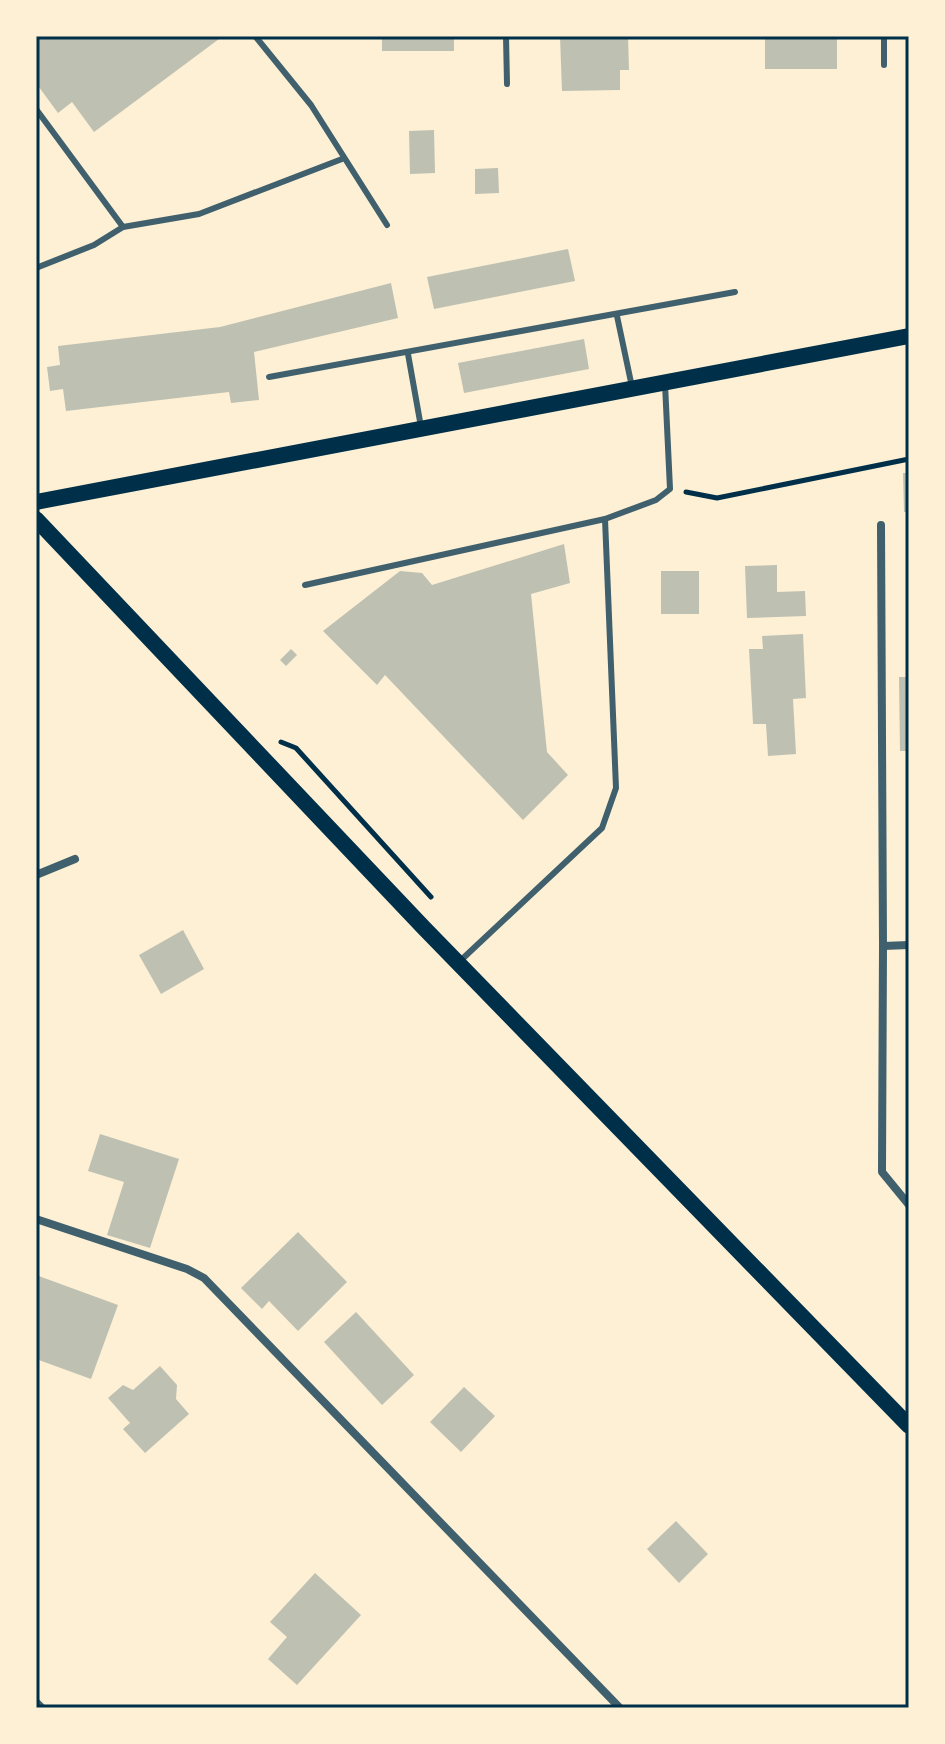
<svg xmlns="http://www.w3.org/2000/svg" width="945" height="1744" font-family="Spectral,serif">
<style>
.building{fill:#bec0b2}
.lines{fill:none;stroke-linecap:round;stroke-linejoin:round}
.path{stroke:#003049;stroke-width:5}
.service{stroke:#3f606c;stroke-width:6}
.minor{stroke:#3f606c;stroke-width:8}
.secondary{stroke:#003049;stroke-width:16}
.neatline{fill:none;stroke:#003049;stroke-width:3}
</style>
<rect width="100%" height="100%" fill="#fdf0d5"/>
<g class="building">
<polygon points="36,36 223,36 94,132 72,102 58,113 36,83"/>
<rect x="382" y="36" width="72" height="15"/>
<polygon points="560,36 628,36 629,70 620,70 620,90 562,91"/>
<rect x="765" y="36" width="72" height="33"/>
<polygon points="434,130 435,173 410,174 409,131"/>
<polygon points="498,168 499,193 475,194 475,169"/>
<polygon points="568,249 575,281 434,309 427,277"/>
<polygon points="391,283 398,318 254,352 259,400 231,403 229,392 66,411 63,389 50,391 47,367 60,365 58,346 220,327"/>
<polygon points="584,339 589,369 464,393 458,363"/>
<polygon points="903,473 909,473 909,512 904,512"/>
<polygon points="564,544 570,583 531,594 547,752 568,775 523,820 385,675 377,685 323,631 400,571 422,573 432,585"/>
<polygon points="777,565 777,592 805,591 806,616 747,618 745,566"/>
<rect x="661" y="571" width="38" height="43"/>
<polygon points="803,634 806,698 793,699 796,754 768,756 766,724 753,724 749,649 763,649 762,636"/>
<polygon points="291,649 297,655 286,666 280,660"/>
<polygon points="899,677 909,677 909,751 900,751"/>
<polygon points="183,930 204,969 161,994 139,955"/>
<polygon points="100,1134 179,1159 150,1248 107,1235 124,1182 88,1171"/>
<polygon points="298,1232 347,1282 298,1331 269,1301 262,1309 241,1288"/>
<polygon points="36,1275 118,1305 91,1379 36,1359"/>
<polygon points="356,1312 414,1375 382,1405 324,1342"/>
<polygon points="160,1366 177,1385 176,1399 189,1414 145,1453 123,1429 130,1423 108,1398 123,1385 133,1390"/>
<polygon points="464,1387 495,1416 461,1452 430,1422"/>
<polygon points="676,1521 708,1554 679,1583 647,1549"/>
<polygon points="315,1573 361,1615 297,1685 268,1659 287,1637 270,1622"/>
</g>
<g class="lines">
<g class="path">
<polyline points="686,492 717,498 909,459"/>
<polyline points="281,742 296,748 431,897"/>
</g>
<g class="service">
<polyline points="255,36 311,105 387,225"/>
<polyline points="506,36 507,84"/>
<polyline points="884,36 884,65"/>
<polyline points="36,109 123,227"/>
<polyline points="36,268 94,245 123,227 199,214 342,159"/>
<polyline points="617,316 632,387"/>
<polyline points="408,354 421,427"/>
<polyline points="269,377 735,292"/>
<polyline points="305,585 605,519"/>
<polyline points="459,962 602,828 616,788 605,519 656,500 670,489 665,384"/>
</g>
<g class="minor">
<polyline points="881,525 883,946 909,945"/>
<polyline points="36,875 75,859"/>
<polyline points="883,946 882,1172 909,1205"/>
<polyline points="36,1219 187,1269 204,1278 620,1708"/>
<polyline points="36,1702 42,1708"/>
</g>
<g class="secondary">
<polyline points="36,502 909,336"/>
<polyline points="36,519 424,928 909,1426"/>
</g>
</g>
<rect width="945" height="1744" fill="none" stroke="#fdf0d5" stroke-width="76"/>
<rect x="38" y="38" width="869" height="1668" class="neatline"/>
</svg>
